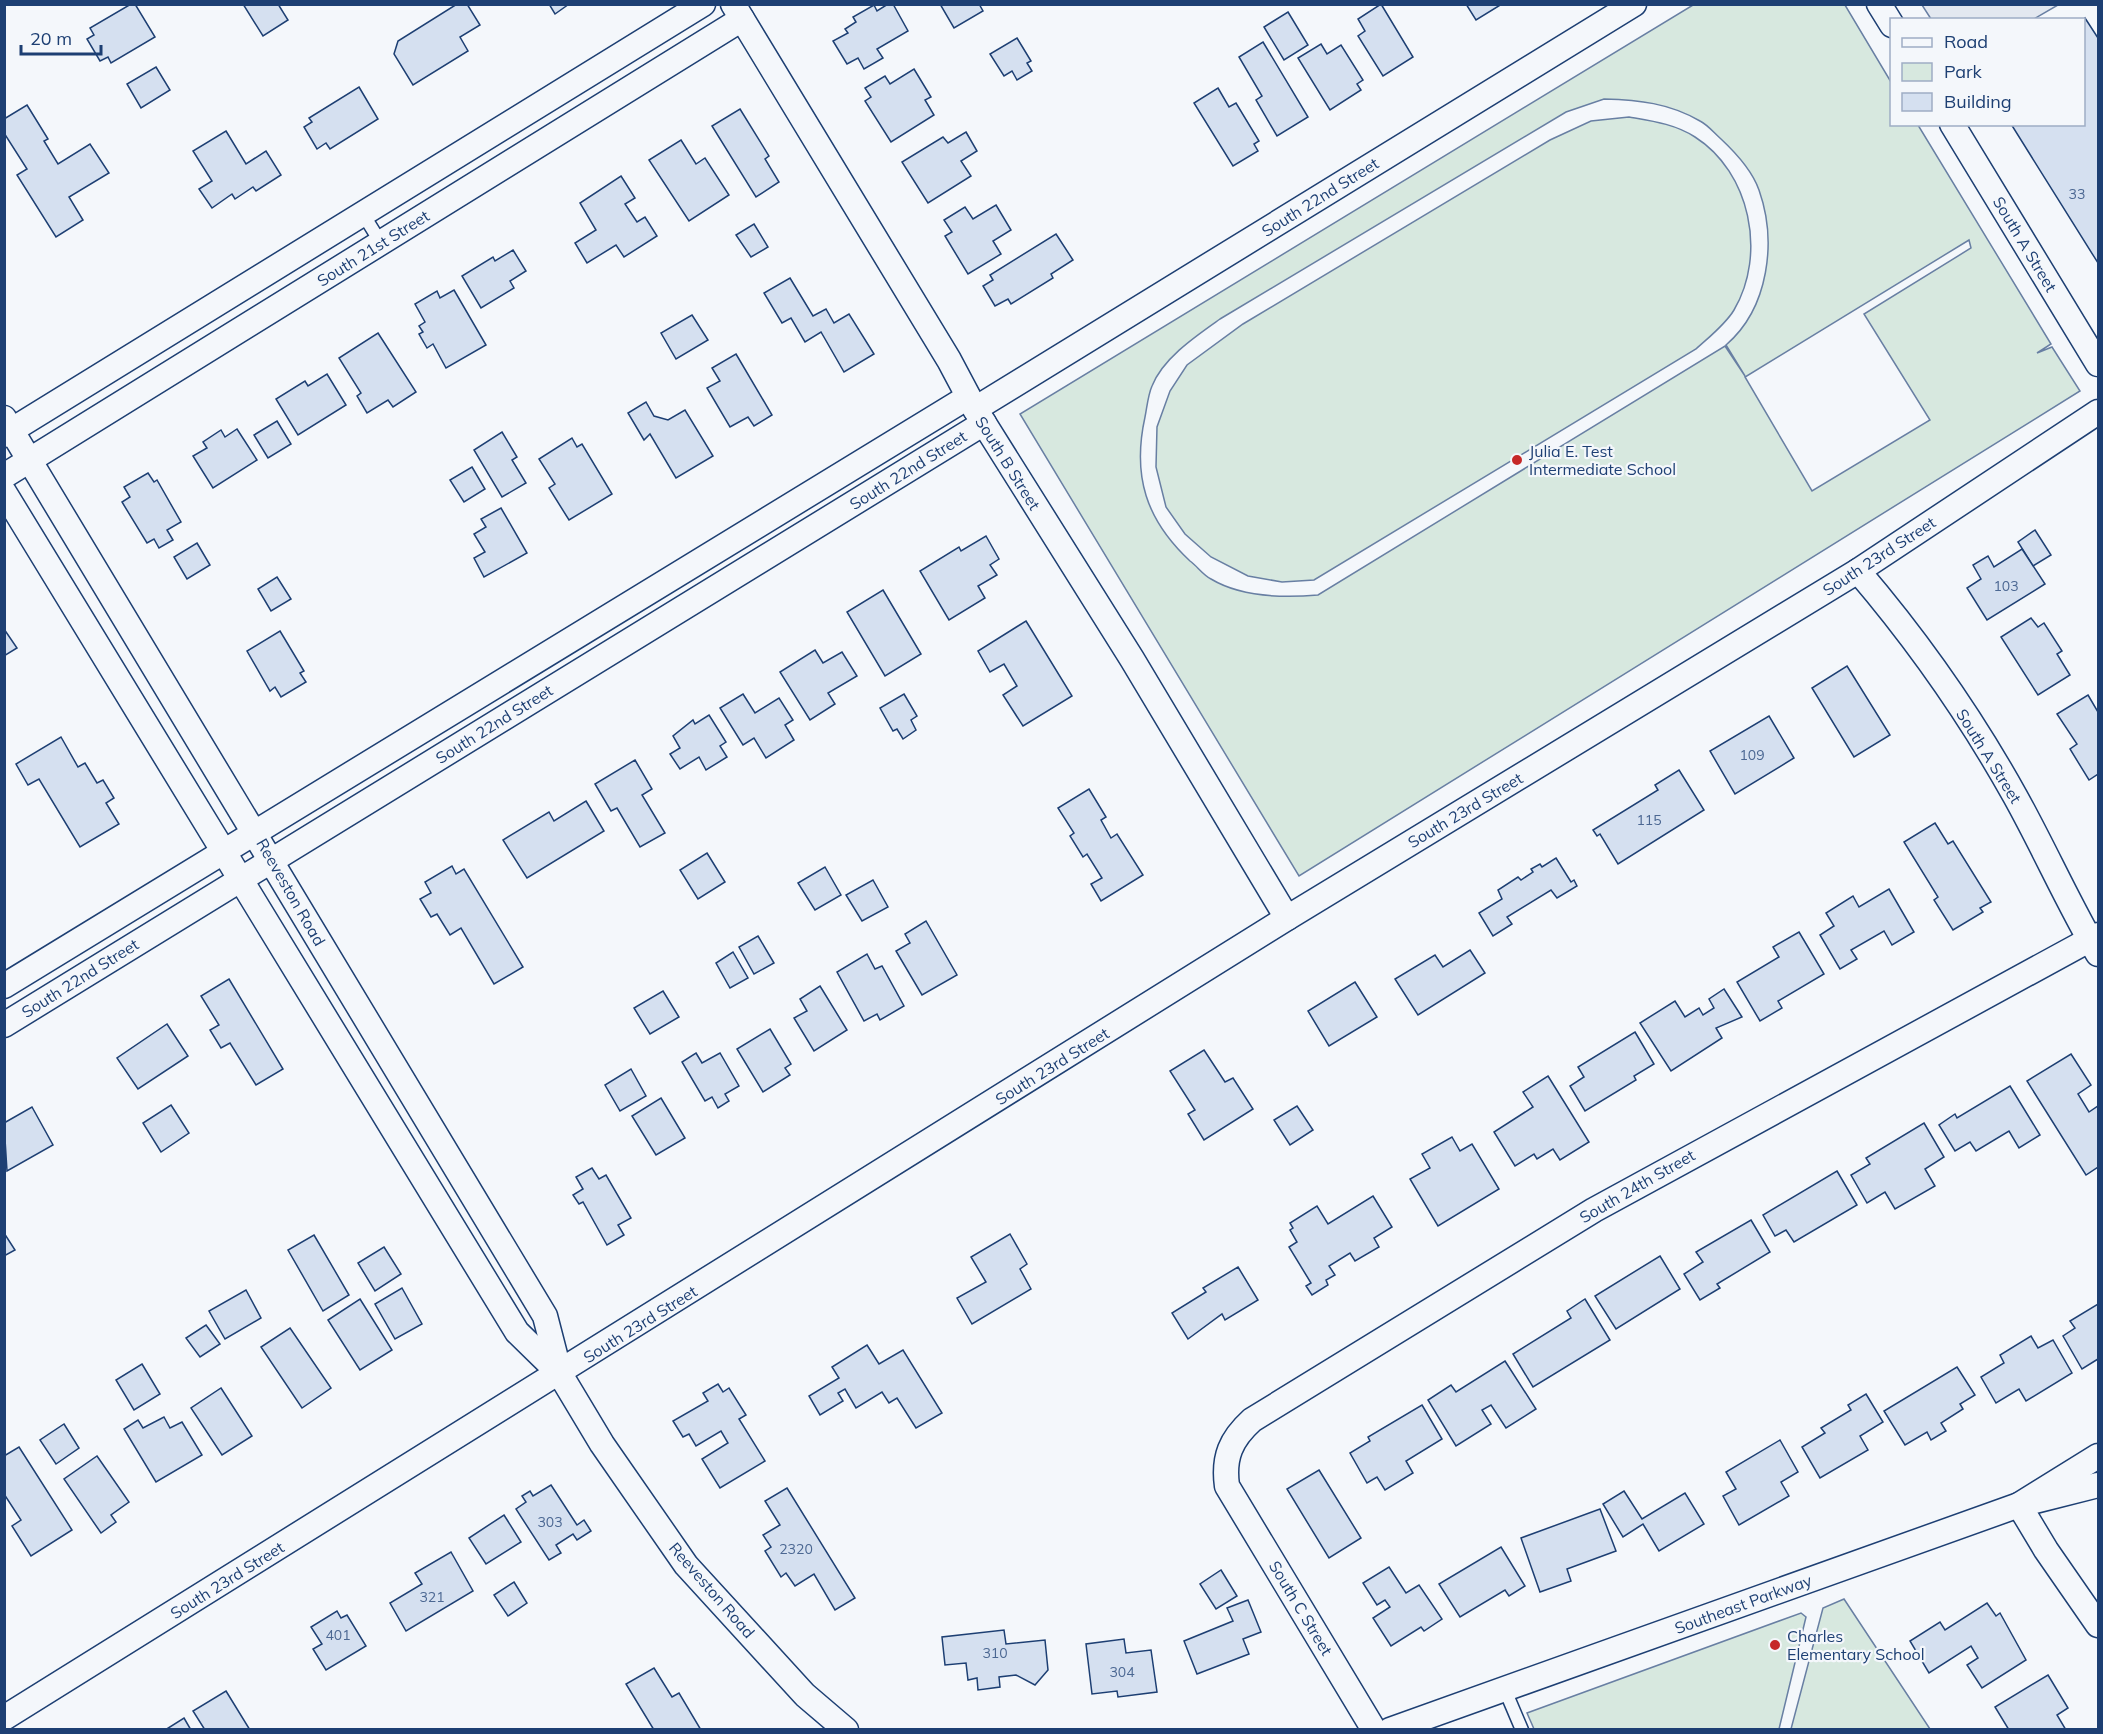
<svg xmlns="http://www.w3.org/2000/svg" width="2103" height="1734" font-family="Mulish,sans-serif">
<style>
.green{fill:#d7e8df;stroke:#687fa3;stroke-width:1.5;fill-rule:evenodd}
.parking{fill:#e3e8f0;stroke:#687fa3;stroke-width:1.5}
.building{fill:#d5e0f0;stroke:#1d3f73;stroke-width:1.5}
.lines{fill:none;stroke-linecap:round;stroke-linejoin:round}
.lane-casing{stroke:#1d3f73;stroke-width:15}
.street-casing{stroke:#1d3f73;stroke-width:27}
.lane{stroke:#f4f7fb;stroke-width:12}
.street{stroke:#f4f7fb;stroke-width:24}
.poi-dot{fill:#c62828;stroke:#f4f7fb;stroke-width:2}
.labels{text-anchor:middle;stroke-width:4.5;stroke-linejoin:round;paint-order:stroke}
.number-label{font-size:14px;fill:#4b6792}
.street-label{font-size:16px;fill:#1d3f73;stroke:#f4f7fb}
.poi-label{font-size:16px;fill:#1d3f73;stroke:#f4f7fb;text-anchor:start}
</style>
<rect width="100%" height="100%" fill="#f4f7fb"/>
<g class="green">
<path d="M 1693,5 L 1845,5 L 1891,82 L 1892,124 L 1918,125 L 2051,344 L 2037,353 L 2052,347 L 2080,391 L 1299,876 L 1020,414 ZM 1604,99 C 1639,100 1669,103 1700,121 C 1708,125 1714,133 1721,139 C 1736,153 1752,170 1759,190 C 1777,241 1769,308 1726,345 L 1745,376 L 1725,346 L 1318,595 C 1284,598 1241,597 1211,579 C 1203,575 1197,566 1190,561 C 1146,520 1132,476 1145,417 C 1147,407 1148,395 1152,386 C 1163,358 1196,336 1220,319 L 1566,112 ZM 1969,240 L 1971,248 L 1864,314 L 1930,420 L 1812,491 L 1745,377 Z"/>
<path d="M 1629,117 C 1652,121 1675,124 1695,137 C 1750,172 1767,254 1734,310 C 1725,325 1709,337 1696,349 L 1314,580 L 1282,582 L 1248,576 L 1211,557 L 1185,534 L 1166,507 L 1156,467 L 1157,427 L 1170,391 L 1187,365 L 1243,324 L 1550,140 L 1591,121 Z"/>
<polygon points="1844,1599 1930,1729 1791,1729 1823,1608"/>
<polygon points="1801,1613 1806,1617 1779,1729 1534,1729 1527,1713"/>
</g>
<polygon class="parking" points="1922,5 2058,5 2032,20 1931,19"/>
<g class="building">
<polygon points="131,4 135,4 155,37 111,63 108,57 100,61 87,39 94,35 90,28"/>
<polygon points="243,4 278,4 288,20 263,36"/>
<polygon points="457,4 467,4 480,25 460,37 468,51 413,85 394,54 398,41"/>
<polygon points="549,4 569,4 555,14"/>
<polygon points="888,4 893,4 908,31 877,49 883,58 864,69 858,58 847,64 833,41 848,33 845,29 856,22 853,17 874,5 877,11"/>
<polygon points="940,4 979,4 983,11 954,28"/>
<polygon points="1381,4 1413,57 1383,76 1358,36 1365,31 1358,19"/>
<polygon points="1466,4 1502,4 1476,20"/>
<polygon points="1288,12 1308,45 1284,60 1264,27"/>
<polygon points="2085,18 2098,38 2098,263 2011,124 2084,124 2083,20"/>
<polygon points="1017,38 1031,61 1027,63 1032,71 1017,80 1012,71 1004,76 990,54"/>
<polygon points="1263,42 1308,117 1277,136 1256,100 1262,96 1239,57"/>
<polygon points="1321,44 1327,54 1341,45 1363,80 1357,84 1361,90 1330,110 1298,58"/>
<polygon points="156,67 170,90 141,108 127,84"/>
<polygon points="914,69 931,97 925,100 934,115 891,142 865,101 871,97 865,88 885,76 890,84"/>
<polygon points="359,87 378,119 330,149 326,143 317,149 304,127 312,122 309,118"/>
<polygon points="1218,88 1229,107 1236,103 1259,141 1254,144 1258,151 1233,166 1194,103"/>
<polygon points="27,105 48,139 44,141 58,164 90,144 109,173 69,197 83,220 56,237 17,175 27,169 4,133 4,119"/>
<polygon points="740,109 769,156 765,159 779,182 756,197 712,126"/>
<polygon points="226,131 246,164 266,151 281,175 256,191 253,187 235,199 232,194 212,208 199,189 212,181 193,151"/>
<polygon points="966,132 977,151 961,161 971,176 928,203 902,162 943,137 948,143"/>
<polygon points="681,140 696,164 705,158 729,195 689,221 649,160"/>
<polygon points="621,176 635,198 625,204 637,222 645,217 657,236 624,257 616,245 587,263 575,243 596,230 580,203"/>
<polygon points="996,205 1011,230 993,241 1001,254 968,274 945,236 952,232 944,220 965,207 973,219"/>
<polygon points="754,224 768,247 751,257 736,235"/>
<polygon points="1056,234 1073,260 1051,274 1053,278 1011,304 1008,299 995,306 983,286 993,280 990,275"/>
<polygon points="513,250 526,271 510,281 514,288 481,308 462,276 493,257 495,261"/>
<polygon points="790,278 813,316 826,309 834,323 849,314 874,354 844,372 821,332 805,342 791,318 782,323 764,293"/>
<polygon points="454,290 486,345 446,368 433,344 427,348 419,334 423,332 419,326 425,322 415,304 437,291 440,298"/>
<polygon points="692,315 708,340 676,359 661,333"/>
<polygon points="378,333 416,392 393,407 388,400 367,413 357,396 361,393 339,358"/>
<polygon points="736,354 772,415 754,426 748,417 730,427 707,388 720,381 712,368"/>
<polygon points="327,374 346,405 298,435 276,399 305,381 308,386"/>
<polygon points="646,402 654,416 668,420 685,410 713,456 676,478 650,434 644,440 628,413"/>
<polygon points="277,421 291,444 268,458 254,435"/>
<polygon points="237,429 257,460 213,488 193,456 207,448 203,442 221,430 225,437"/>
<polygon points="502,432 517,457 512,460 526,483 502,497 474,450"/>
<polygon points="572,438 577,447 582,444 612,494 569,520 549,488 555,484 539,459"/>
<polygon points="472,467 485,489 464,502 450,480"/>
<polygon points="148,473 154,482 157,480 181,522 167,530 173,540 159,548 154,539 147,543 122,502 130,497 124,487"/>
<polygon points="501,508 527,553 484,577 474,558 485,552 474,534 486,527 481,519"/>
<polygon points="2035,530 2051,555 2033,566 2018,542"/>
<polygon points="986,536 999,559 990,565 997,575 978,586 985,598 949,620 920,571 959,547 961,551"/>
<polygon points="197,543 210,565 187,579 174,557"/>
<polygon points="2022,549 2045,584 1987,620 1967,588 1981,579 1973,565 1988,556 1994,567"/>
<polygon points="277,577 291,599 271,611 258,589"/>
<polygon points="883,590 921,654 885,676 847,612"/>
<polygon points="2031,618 2038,627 2044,623 2062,651 2057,654 2070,675 2038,695 2001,637"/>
<polygon points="1026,621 1072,696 1023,726 1003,695 1017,686 1004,664 990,672 978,651"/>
<polygon points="4,629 17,648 4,656"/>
<polygon points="280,631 304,671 300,673 306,682 281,697 275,687 270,691 247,651"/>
<polygon points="815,650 823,663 842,652 857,676 828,693 835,704 810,720 780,672"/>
<polygon points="1847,666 1890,735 1854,757 1812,688"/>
<polygon points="743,694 755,713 779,698 793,720 785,725 794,740 766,758 754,738 743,745 720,708"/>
<polygon points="904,694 917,716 911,720 916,730 903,739 897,729 893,731 880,708"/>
<polygon points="2088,695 2098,712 2098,774 2089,780 2070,749 2077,744 2057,714"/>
<polygon points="709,715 726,742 720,746 727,757 706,770 699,757 680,769 670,754 680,748 673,736 693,720 695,724"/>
<polygon points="1769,716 1794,758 1735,794 1710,751"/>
<polygon points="61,737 78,767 85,763 97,783 103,780 114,798 106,803 119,824 80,847 39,779 28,785 16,764"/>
<polygon points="635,760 652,789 642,795 665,833 640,847 617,808 611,811 595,784"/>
<polygon points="1679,770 1704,810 1618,864 1600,834 1597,836 1593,830 1658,790 1655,785"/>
<polygon points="1089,789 1106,817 1101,820 1111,838 1117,834 1143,875 1101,901 1091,884 1102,878 1087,854 1083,857 1070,836 1074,833 1058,808"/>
<polygon points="586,801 604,831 527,878 503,840 549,812 554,821"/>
<polygon points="1935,823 1948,844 1953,841 1991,902 1980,908 1983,912 1953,930 1934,900 1938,897 1904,842"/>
<polygon points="707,853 725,882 698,899 680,870"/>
<polygon points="1556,858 1571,882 1574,880 1577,886 1557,898 1551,890 1507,917 1512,924 1493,936 1479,913 1502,899 1498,890 1518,877 1521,880 1533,872 1531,869 1540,864 1542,867"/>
<polygon points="452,866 456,874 464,869 523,967 494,984 461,928 450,935 437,914 431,917 420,899 431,893 425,882"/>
<polygon points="825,867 841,895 815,910 798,883"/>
<polygon points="873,880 888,907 862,921 846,895"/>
<polygon points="1889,889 1914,932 1892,945 1884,931 1851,950 1857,959 1840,969 1820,935 1834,926 1826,913 1853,896 1859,907"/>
<polygon points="926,921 957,975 922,995 896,951 910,943 905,934"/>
<polygon points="1799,932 1824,974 1778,1001 1782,1008 1760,1021 1737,982 1779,957 1773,947"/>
<polygon points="758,936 774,963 754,974 739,947"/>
<polygon points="1470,950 1485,973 1418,1015 1395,979 1435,955 1443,967"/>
<polygon points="733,952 748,978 730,988 716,963"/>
<polygon points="867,954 875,969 882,966 904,1006 880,1020 877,1014 864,1021 837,972"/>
<polygon points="229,979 283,1069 256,1085 230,1043 221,1048 210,1030 219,1025 201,996"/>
<polygon points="1355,982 1377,1017 1329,1046 1308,1011"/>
<polygon points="820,986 847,1030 814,1051 794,1018 807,1011 800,999"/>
<polygon points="1724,989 1742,1017 1716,1028 1722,1038 1671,1071 1640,1023 1675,1001 1685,1017 1699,1008 1703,1015 1714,1008 1709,999"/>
<polygon points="663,991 679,1017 650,1034 634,1008"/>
<polygon points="167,1024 188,1056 138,1089 117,1058"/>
<polygon points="770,1029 791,1064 785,1068 790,1075 763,1092 737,1049"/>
<polygon points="1635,1032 1654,1064 1634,1076 1636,1080 1585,1111 1570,1086 1584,1077 1578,1067"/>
<polygon points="1204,1050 1225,1082 1233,1078 1253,1109 1204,1140 1188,1114 1195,1110 1170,1071"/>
<polygon points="696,1053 702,1063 720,1053 739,1086 725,1094 729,1101 718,1108 712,1097 705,1101 682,1062"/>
<polygon points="2071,1054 2091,1085 2078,1094 2089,1112 2098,1106 2098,1167 2086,1175 2027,1081"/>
<polygon points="631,1069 646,1096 620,1111 605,1085"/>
<polygon points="1548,1076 1589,1142 1560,1160 1553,1149 1537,1159 1534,1154 1515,1166 1494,1132 1533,1107 1523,1092"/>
<polygon points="2010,1086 2040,1135 2019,1148 2009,1131 1976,1151 1970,1142 1955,1151 1939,1125 1955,1114 1957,1118"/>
<polygon points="661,1098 685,1138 656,1155 632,1116"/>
<polygon points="171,1105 189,1133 161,1152 143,1123"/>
<polygon points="1297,1106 1313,1130 1290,1145 1274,1120"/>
<polygon points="32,1107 53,1145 7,1171 4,1123"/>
<polygon points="1924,1123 1944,1157 1925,1169 1935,1186 1895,1209 1885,1192 1867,1203 1851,1175 1870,1164 1866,1158"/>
<polygon points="1452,1137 1460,1151 1472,1144 1499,1189 1438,1226 1410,1179 1430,1168 1422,1154"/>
<polygon points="592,1168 599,1179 606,1175 631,1218 618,1225 624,1235 607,1245 583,1202 579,1204 573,1195 583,1189 576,1177"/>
<polygon points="1837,1171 1857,1205 1794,1242 1786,1230 1775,1236 1763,1215"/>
<polygon points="1373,1196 1392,1227 1374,1238 1379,1247 1355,1261 1350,1253 1329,1266 1335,1275 1326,1280 1328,1285 1312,1295 1306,1286 1311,1283 1289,1247 1297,1242 1290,1230 1293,1228 1290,1223 1317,1206 1328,1224"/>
<polygon points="1751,1220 1770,1252 1717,1284 1720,1288 1700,1300 1684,1274 1703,1262 1696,1252"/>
<polygon points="4,1233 15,1250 4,1256"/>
<polygon points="1010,1234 1027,1264 1020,1269 1031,1289 972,1324 957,1298 986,1282 971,1257"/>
<polygon points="314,1235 349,1295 323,1311 288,1250"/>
<polygon points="384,1247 401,1274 375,1291 358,1263"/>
<polygon points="1660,1256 1680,1289 1616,1329 1595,1296"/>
<polygon points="1238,1267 1258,1300 1225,1320 1222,1314 1188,1339 1172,1313 1206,1292 1203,1288"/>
<polygon points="402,1288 422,1324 395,1339 375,1304"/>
<polygon points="246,1290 261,1318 225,1339 209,1311"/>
<polygon points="360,1299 392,1350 360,1370 328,1320"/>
<polygon points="1585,1299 1610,1340 1533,1387 1513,1354 1571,1318 1567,1311"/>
<polygon points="2098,1304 2098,1359 2082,1369 2063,1336 2075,1328 2070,1321"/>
<polygon points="206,1325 220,1344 200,1357 186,1338"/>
<polygon points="290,1328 331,1388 302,1408 261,1347"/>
<polygon points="2031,1336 2038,1348 2053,1340 2072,1373 2026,1401 2019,1389 1996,1403 1981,1377 2004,1363 2000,1355"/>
<polygon points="867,1345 879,1364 903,1350 942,1413 916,1428 897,1398 889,1403 882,1392 856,1408 845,1389 838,1393 843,1401 820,1415 809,1396 839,1378 832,1367"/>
<polygon points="1505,1361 1536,1409 1506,1428 1491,1405 1482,1410 1491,1424 1456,1446 1428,1400 1451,1385 1456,1392"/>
<polygon points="142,1364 160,1394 134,1410 116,1380"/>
<polygon points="1957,1367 1975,1395 1960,1404 1963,1409 1941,1423 1946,1431 1931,1440 1927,1432 1905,1445 1884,1411"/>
<polygon points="718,1384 723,1392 729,1388 746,1415 739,1419 765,1461 720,1488 702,1459 728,1443 721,1431 696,1446 689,1434 683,1437 673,1421 708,1401 703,1393"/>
<polygon points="221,1388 252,1436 222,1455 191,1408"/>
<polygon points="1866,1394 1883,1422 1860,1436 1868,1450 1820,1478 1802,1447 1825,1433 1821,1428 1851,1410 1848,1405"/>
<polygon points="1422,1405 1442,1439 1406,1461 1413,1473 1385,1490 1377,1477 1367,1483 1350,1453 1370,1441 1368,1437"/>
<polygon points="164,1417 170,1428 182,1422 202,1455 156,1482 124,1429 138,1420 143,1428"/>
<polygon points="64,1424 79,1448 56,1464 40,1440"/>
<polygon points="1780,1440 1798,1472 1781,1482 1789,1496 1739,1525 1723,1496 1736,1489 1726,1472"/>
<polygon points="19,1447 72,1530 31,1556 12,1526 21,1520 4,1494 4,1456"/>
<polygon points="97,1456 129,1502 111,1515 116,1522 101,1533 64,1479"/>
<polygon points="1319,1470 1361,1538 1329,1558 1287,1489"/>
<polygon points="551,1485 577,1525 584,1520 591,1531 577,1540 573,1534 556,1545 561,1553 549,1560 516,1509 526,1502 522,1496 530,1491 533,1496"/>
<polygon points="787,1488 855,1598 835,1610 814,1574 795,1586 786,1573 781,1577 765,1551 771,1547 763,1535 780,1525 765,1501"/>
<polygon points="1624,1491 1642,1519 1685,1493 1704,1524 1659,1551 1643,1524 1623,1537 1603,1504"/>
<polygon points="1600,1509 1616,1551 1567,1569 1571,1581 1540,1592 1521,1538"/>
<polygon points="504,1515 521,1542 486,1564 469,1538"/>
<polygon points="1501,1547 1525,1586 1509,1596 1505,1590 1460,1617 1439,1584"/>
<polygon points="451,1552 473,1591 406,1631 390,1603 422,1584 415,1573"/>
<polygon points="1389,1567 1406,1593 1419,1585 1442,1619 1424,1631 1421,1627 1391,1646 1373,1618 1390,1607 1385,1600 1377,1605 1363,1583"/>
<polygon points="1221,1570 1237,1596 1216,1609 1200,1584"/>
<polygon points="514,1582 527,1603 508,1616 494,1595"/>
<polygon points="1248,1600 1261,1632 1243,1639 1249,1654 1197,1674 1184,1641 1233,1621 1227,1608"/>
<polygon points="1987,1603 1996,1616 2000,1613 2026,1660 1982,1688 1967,1665 1978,1658 1971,1646 1929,1673 1910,1641 1940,1622 1945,1630"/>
<polygon points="337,1611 341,1618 347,1615 366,1646 326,1670 313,1649 322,1644 311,1627"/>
<polygon points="1004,1630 1006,1644 1045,1640 1048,1670 1035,1685 1016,1675 999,1677 1000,1687 978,1690 977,1678 968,1680 966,1663 945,1665 942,1637"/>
<polygon points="1124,1639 1126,1653 1151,1650 1157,1692 1118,1697 1117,1691 1092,1694 1086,1644"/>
<polygon points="654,1668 672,1697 679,1693 701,1730 654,1730 626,1684"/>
<polygon points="2048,1675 2068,1708 2057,1715 2066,1730 2009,1730 1995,1707"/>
<polygon points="226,1691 250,1730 205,1730 193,1711"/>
<polygon points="184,1718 191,1730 165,1730"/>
</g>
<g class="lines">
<g class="lane-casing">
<g id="lane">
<polyline points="363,214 381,243"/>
<polyline points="1505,1690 1522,1730"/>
</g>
</g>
<g class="street-casing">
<g id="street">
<polyline points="733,4 949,360 975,409 1132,659 1287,918"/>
<polyline points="1879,4 1892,25"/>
<polyline points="1952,124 2098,364"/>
<polyline points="975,409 1634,4"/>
<polyline points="4,418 545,1316 560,1374"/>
<polyline points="4,435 703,4"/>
<polyline points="4,476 742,19"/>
<polyline points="4,492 517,1332 560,1374 602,1444 686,1565 805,1695 846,1730"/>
<path d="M 1858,571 C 1917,640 1971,717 2015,796 C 2044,848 2068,903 2098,954"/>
<polyline points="4,986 968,397"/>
<polyline points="4,1025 984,423"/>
<polyline points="2098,1456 2019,1505 2046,1550 2098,1625"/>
<polyline points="4,1718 1287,918 1858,571 2098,412"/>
<path d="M 1374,1730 L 1227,1486 C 1223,1457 1231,1439 1252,1420 L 1594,1210 L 2098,935"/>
<polyline points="1390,1730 2019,1505 2098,1485"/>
</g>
</g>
<use href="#lane" class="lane"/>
<use href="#street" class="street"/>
</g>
<g class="poi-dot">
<circle cx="1517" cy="460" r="6"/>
<circle cx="1775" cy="1645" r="6"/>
</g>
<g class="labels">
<g class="number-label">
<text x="2077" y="199">33</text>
<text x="2006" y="591">103</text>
<text x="1752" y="760">109</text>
<text x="1649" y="825">115</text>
<text x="550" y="1527">303</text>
<text x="796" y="1554">2320</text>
<text x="432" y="1602">321</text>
<text x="338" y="1640">401</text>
<text x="995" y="1658">310</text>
<text x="1122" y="1677">304</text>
</g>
<g class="street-label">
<text transform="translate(1320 197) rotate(-32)" y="6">South 22nd Street</text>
<text transform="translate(2025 244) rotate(59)" y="6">South A Street</text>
<text transform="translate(373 248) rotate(-32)" y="6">South 21st Street</text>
<text transform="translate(1008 463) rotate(58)" y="6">South B Street</text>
<text transform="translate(908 470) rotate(-32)" y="6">South 22nd Street</text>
<text transform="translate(1879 556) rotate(-33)" y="6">South 23rd Street</text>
<text transform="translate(494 724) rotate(-32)" y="6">South 22nd Street</text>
<text transform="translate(1989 756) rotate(58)" y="6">South A Street</text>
<text transform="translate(1465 810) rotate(-31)" y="6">South 23rd Street</text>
<text transform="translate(291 892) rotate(60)" y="6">Reeveston Road</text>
<text transform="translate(80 978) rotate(-32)" y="6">South 22nd Street</text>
<text transform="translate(1052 1066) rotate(-32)" y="6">South 23rd Street</text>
<text transform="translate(1637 1186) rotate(-30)" y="6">South 24th Street</text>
<text transform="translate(640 1324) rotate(-32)" y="6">South 23rd Street</text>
<text transform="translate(227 1580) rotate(-32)" y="6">South 23rd Street</text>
<text transform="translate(712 1590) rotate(49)" y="6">Reeveston Road</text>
<text transform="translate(1743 1604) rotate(-20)" y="6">Southeast Parkway</text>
<text transform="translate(1301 1608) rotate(59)" y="6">South C Street</text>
</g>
<g class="poi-label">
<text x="1529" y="457">Julia E. Test<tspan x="1529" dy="18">Intermediate School</tspan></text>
<text x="1787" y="1642">Charles<tspan x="1787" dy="18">Elementary School</tspan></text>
</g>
</g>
<rect width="2103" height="1734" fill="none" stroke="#1d3f73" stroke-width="12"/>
<rect x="1890" y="18" width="195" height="108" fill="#f4f7fb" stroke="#9eadc5" stroke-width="1.5"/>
<rect x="1902" y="38" width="30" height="9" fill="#f4f7fb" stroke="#9eadc5" stroke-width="1.5"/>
<text x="1944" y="48" font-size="18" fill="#1d3f73">Road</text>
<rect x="1902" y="63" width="30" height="18" fill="#d7e8df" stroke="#9eadc5" stroke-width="1.5"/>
<text x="1944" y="78" font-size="18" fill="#1d3f73">Park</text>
<rect x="1902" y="93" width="30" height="18" fill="#d5e0f0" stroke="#9eadc5" stroke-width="1.5"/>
<text x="1944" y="108" font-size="18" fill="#1d3f73">Building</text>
<path d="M21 45v9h80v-9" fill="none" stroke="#1d3f73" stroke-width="3"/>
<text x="30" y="45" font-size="18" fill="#1d3f73" stroke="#f4f7fb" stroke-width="4.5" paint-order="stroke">20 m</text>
</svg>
